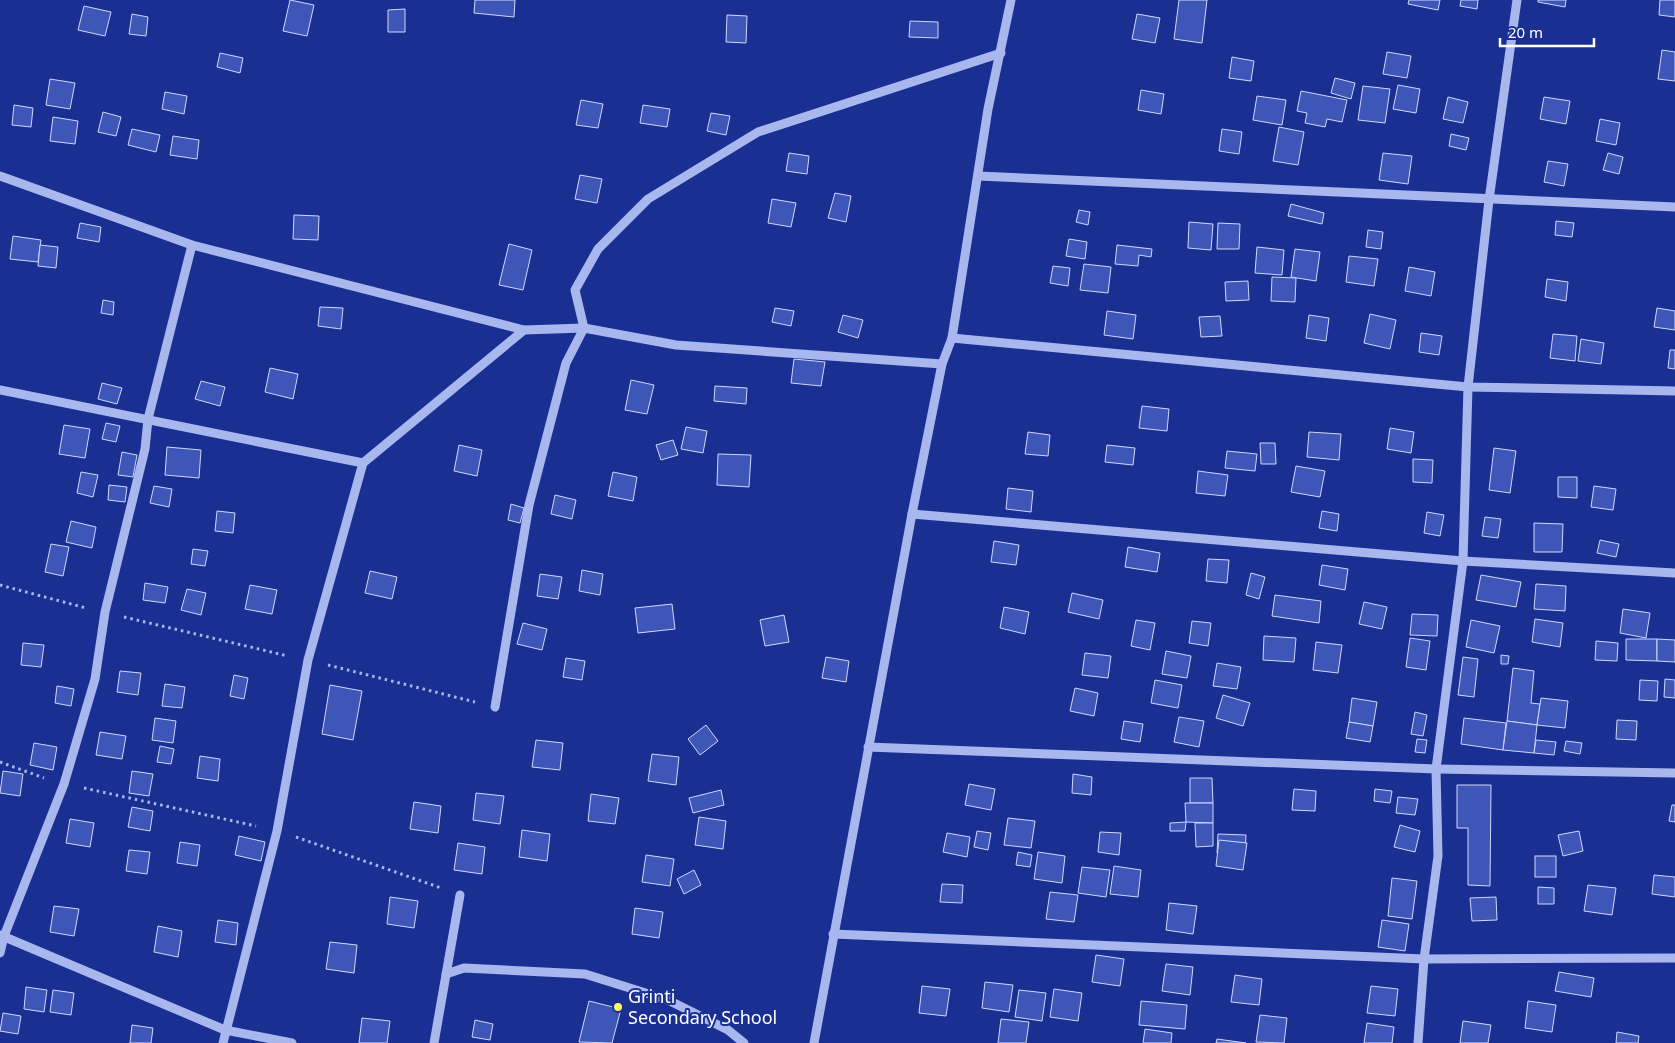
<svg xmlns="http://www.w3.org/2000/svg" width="1675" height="1043" font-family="'Noto Sans',sans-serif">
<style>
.building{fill:#3e56b8;stroke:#cfd8fb}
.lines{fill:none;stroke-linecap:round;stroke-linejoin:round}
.path{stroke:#a9b7ef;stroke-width:3;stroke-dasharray:2.5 4;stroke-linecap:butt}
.minor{stroke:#a9b7ef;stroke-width:9}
.poi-dot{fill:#fff967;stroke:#193092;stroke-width:2}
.labels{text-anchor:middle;stroke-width:4;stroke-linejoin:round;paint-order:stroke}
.poi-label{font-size:18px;fill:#fff;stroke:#193092;text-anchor:start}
</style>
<rect width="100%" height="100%" fill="#193092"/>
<g class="building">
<polygon points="290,0 314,5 307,36 283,31"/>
<polygon points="475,0 515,0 514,17 474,13"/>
<polygon points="1179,0 1207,0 1202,43 1174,39"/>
<polygon points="1409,0 1440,0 1438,10 1408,4"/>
<polygon points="1461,0 1478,0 1477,9 1460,6"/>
<polygon points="1538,0 1566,0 1565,7 1538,2"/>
<polygon points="1660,0 1675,0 1675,17 1659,15"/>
<polygon points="84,6 111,12 105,36 78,30"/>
<polygon points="405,9 405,32 388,32 388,10"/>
<polygon points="132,14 148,17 146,36 129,34"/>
<polygon points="1137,14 1160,18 1155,43 1132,39"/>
<polygon points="727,15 747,16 746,43 726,42"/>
<polygon points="910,21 938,22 938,38 909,37"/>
<polygon points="1662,50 1675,52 1675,81 1658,79"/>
<polygon points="1387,52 1411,56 1407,78 1383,74"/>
<polygon points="220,53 243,58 240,73 217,67"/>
<polygon points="1232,57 1254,61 1251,81 1229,78"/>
<polygon points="1335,78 1355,83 1351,99 1331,93"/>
<polygon points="50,79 75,83 70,109 46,105"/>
<polygon points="1398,85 1420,89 1416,113 1393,109"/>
<polygon points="1363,86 1390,89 1385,123 1358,120"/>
<polygon points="1141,90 1164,94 1161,114 1138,110"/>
<polygon points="1301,91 1347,100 1342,122 1327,119 1325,127 1305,123 1307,113 1297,111"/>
<polygon points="165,92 187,96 184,114 162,109"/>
<polygon points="1257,96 1286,100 1282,125 1253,120"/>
<polygon points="1448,97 1468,102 1463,123 1443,119"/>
<polygon points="1544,97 1570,101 1566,124 1540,119"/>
<polygon points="581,100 603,104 598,128 576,125"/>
<polygon points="14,105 33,108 31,127 12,125"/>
<polygon points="643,105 670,109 667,127 640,123"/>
<polygon points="103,112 121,117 116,136 98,132"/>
<polygon points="711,113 730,116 726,135 707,131"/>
<polygon points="53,117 78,121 75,144 50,141"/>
<polygon points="1600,119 1620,123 1616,145 1596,141"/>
<polygon points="1279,127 1304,132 1298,165 1273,161"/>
<polygon points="132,129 160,135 156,152 128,145"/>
<polygon points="1222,129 1242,132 1239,154 1219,151"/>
<polygon points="1451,134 1469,138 1466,150 1449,146"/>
<polygon points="173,136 199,140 197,159 170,155"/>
<polygon points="789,153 809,156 807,174 786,171"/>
<polygon points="1383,153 1412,156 1408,184 1379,180"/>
<polygon points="1608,153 1623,157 1619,174 1603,170"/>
<polygon points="1548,161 1568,164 1564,186 1544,182"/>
<polygon points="580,175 602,179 597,203 575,199"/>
<polygon points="835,193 851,196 846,222 828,218"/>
<polygon points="772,199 796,203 791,227 768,223"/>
<polygon points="1291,204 1324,213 1322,224 1288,216"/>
<polygon points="1079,210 1090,212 1088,225 1076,222"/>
<polygon points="294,215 319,216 318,240 293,239"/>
<polygon points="1556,221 1574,223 1572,237 1555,235"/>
<polygon points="1189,222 1213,224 1211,250 1188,248"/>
<polygon points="80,223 101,227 99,242 77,238"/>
<polygon points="1218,223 1240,224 1239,249 1217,249"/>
<polygon points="1368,230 1383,232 1381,249 1366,247"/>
<polygon points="13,236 41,240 38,262 10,259"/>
<polygon points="1069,239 1087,242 1085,259 1066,256"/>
<polygon points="509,244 532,250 523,290 499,285"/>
<polygon points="40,245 58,247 56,268 38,266"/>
<polygon points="1117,245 1152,249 1151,257 1139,255 1138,266 1115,264"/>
<polygon points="1257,247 1284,250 1282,275 1255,273"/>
<polygon points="1295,249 1320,252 1316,281 1291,277"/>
<polygon points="1349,256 1378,259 1374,286 1346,282"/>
<polygon points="1084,264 1111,267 1108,293 1080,290"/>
<polygon points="1053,266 1070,268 1068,286 1050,283"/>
<polygon points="1409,267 1435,272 1431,296 1405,291"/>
<polygon points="1272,277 1296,278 1295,302 1271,301"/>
<polygon points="1547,279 1568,282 1566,301 1545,297"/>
<polygon points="1248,281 1249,300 1226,301 1225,282"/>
<polygon points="103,300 114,302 113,315 101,313"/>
<polygon points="320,307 343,308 341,329 318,326"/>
<polygon points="775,308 794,311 791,326 772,322"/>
<polygon points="1657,308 1675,311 1675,330 1654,327"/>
<polygon points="1107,311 1136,315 1133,339 1104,335"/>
<polygon points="1370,314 1396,320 1390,349 1364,343"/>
<polygon points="843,315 863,320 858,338 838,332"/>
<polygon points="1309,315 1329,318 1326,341 1306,338"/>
<polygon points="1220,316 1222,336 1201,337 1199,317"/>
<polygon points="1421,333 1442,336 1439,355 1419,352"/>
<polygon points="1553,334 1577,336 1575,361 1550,358"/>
<polygon points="1581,339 1604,343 1601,364 1578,361"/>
<polygon points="1670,350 1675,350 1675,369 1668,368"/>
<polygon points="794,359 825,362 821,386 791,383"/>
<polygon points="270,368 298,374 293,399 265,392"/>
<polygon points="631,380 654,385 647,414 625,410"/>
<polygon points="201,381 225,387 220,406 195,399"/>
<polygon points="102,383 122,388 117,404 98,399"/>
<polygon points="715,386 747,388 746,404 714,401"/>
<polygon points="1142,406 1169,409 1167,431 1139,428"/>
<polygon points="106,423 120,426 116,442 102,439"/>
<polygon points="64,425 90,429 85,458 59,454"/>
<polygon points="686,427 707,431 703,453 681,449"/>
<polygon points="1390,428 1414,432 1411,453 1387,449"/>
<polygon points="1028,432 1050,435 1048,456 1025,454"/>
<polygon points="1309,432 1341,434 1339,460 1307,457"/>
<polygon points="673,440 678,455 661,460 656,445"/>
<polygon points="1260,443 1275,443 1276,464 1261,464"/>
<polygon points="459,445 482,450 477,476 454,471"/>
<polygon points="1107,445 1135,448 1133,465 1105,462"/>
<polygon points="167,447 201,450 199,478 165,475"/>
<polygon points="1494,448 1516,451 1510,493 1489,490"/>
<polygon points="1227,451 1257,454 1255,471 1225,468"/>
<polygon points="122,452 137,455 133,477 118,475"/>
<polygon points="718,454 751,455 749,487 717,485"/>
<polygon points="1413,459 1433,460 1432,483 1413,482"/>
<polygon points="1296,466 1325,471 1320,497 1291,492"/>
<polygon points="1198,471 1228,475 1225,496 1196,493"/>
<polygon points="81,472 98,475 93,497 77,493"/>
<polygon points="613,472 637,477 633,501 608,496"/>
<polygon points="1558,477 1577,477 1577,498 1558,497"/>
<polygon points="109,485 127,487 125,502 108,500"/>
<polygon points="154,486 172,489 169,507 150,503"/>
<polygon points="1594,486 1616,489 1613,510 1591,507"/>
<polygon points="1008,488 1033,491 1031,512 1006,509"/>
<polygon points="555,495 576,500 572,519 551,514"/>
<polygon points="511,504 524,508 520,523 508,520"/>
<polygon points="217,511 235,513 233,533 215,531"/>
<polygon points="1322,511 1339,514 1337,531 1319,528"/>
<polygon points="1427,512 1444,515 1440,536 1424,533"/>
<polygon points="1485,517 1501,519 1498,538 1482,536"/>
<polygon points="71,521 96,527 92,548 66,542"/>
<polygon points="1534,523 1563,524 1562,552 1534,552"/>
<polygon points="1600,540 1619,544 1616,557 1597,553"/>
<polygon points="994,541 1019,545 1016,565 991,562"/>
<polygon points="51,544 69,547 63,576 45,572"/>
<polygon points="1128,547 1160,553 1157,572 1125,567"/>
<polygon points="193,549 208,551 205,566 191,564"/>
<polygon points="1208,559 1229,560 1227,583 1206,581"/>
<polygon points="1322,565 1348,569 1345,590 1319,585"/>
<polygon points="582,570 603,574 600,595 579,591"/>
<polygon points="370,571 397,577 392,599 365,593"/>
<polygon points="1251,573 1265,577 1259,599 1246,595"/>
<polygon points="540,574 562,577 558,599 537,596"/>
<polygon points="1481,575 1521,582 1516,607 1476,600"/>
<polygon points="145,583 168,587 165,603 143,600"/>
<polygon points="1536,584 1566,586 1565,611 1534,609"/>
<polygon points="250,585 277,590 272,614 245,609"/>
<polygon points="187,589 206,593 201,615 181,610"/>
<polygon points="1072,593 1103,600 1099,619 1068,612"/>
<polygon points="1275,595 1321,601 1319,623 1272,616"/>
<polygon points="1364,602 1387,607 1382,629 1359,624"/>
<polygon points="672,604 675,629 638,633 635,608"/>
<polygon points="1004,607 1029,612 1025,634 1000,628"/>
<polygon points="1623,609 1650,613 1646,638 1620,633"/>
<polygon points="1412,614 1438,615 1437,636 1410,635"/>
<polygon points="784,615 789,642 765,646 760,620"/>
<polygon points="1535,619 1563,623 1560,647 1532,642"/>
<polygon points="1136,620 1155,623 1150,650 1131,646"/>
<polygon points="1471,620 1500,626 1494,653 1466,647"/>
<polygon points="1192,621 1211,623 1208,646 1189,643"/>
<polygon points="523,623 547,629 542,650 517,644"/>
<polygon points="1264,636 1296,638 1294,662 1263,660"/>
<polygon points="1410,638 1430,641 1426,670 1406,667"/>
<polygon points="1626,639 1657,639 1657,661 1626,660"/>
<polygon points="1657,639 1675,640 1675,662 1657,661"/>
<polygon points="1596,641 1618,643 1617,661 1595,660"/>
<polygon points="1316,642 1342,645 1338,673 1313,670"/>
<polygon points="23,643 44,645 41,667 21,665"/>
<polygon points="1166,651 1191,656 1187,678 1162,674"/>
<polygon points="1085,653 1111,656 1108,678 1082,675"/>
<polygon points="1501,655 1509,656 1508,664 1501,664"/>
<polygon points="826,657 849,661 846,682 822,678"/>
<polygon points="1463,657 1478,659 1474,697 1458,695"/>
<polygon points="566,658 585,661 582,680 563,677"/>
<polygon points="1217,663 1241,667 1237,689 1213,686"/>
<polygon points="1513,668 1534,671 1531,703 1540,704 1537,725 1507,721"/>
<polygon points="120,671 141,673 138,695 117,692"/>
<polygon points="234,675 248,678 244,699 230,696"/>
<polygon points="1665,679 1675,680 1675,698 1664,697"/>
<polygon points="1155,680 1182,685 1178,708 1151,703"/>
<polygon points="1640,680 1658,681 1657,701 1639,700"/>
<polygon points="165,684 185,687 182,708 162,706"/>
<polygon points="330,685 362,691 353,740 322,734"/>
<polygon points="57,686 74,689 71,706 55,703"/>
<polygon points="1075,688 1098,693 1094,716 1070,711"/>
<polygon points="1223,695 1250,703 1243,726 1216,718"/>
<polygon points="1352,698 1377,702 1373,726 1349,722"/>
<polygon points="1541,698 1568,701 1565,728 1537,725"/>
<polygon points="1415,712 1427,715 1423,736 1411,734"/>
<polygon points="1179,717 1204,721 1199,747 1174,742"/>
<polygon points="155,718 176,721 173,743 152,740"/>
<polygon points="1464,718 1506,723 1503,750 1461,744"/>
<polygon points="1617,720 1637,721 1636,740 1616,739"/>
<polygon points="1124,721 1143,724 1140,742 1121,739"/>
<polygon points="1507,721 1537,725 1534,753 1503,750"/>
<polygon points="1349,722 1373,726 1370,742 1346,738"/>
<polygon points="706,725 718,741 700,755 688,739"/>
<polygon points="100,732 126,736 122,759 96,755"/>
<polygon points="1417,739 1427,740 1425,753 1415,752"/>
<polygon points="536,740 563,743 560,770 532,767"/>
<polygon points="1536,740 1556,742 1554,755 1534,753"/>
<polygon points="1566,741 1582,743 1580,754 1564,751"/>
<polygon points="34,743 57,747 53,770 30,765"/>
<polygon points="160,746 174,749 171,764 157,762"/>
<polygon points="652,754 679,757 676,785 648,781"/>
<polygon points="200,756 220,759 218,781 197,778"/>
<polygon points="3,771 23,774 20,796 0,793"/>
<polygon points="132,771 153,774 149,796 129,793"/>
<polygon points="1073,774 1092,777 1091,795 1072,793"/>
<polygon points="1190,778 1212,778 1213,803 1190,803"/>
<polygon points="969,784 995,789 991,810 965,805"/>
<polygon points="1457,785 1491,785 1490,886 1468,885 1468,828 1457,828"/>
<polygon points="1294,789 1316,791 1315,811 1292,810"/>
<polygon points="1375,789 1392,791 1390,803 1374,801"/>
<polygon points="721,790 724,805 693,813 689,798"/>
<polygon points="476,793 504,796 500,824 473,820"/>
<polygon points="591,794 619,798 615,824 588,821"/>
<polygon points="1398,797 1418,799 1415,815 1396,813"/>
<polygon points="414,802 441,806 438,833 410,829"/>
<polygon points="1185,803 1213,803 1213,823 1186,822"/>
<polygon points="1672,805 1675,805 1675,822 1669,821"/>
<polygon points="132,807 153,811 150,831 128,827"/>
<polygon points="699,817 726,821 723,849 695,845"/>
<polygon points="1008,818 1035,821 1031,848 1004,845"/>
<polygon points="70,819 94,823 90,847 66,843"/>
<polygon points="1186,822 1185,831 1170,831 1170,823"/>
<polygon points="1195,823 1213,823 1213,846 1196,847"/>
<polygon points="1400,825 1420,831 1415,852 1394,847"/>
<polygon points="522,830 550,834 547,861 519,857"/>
<polygon points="977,831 991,833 988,850 974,847"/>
<polygon points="1579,831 1583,851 1563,856 1558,835"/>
<polygon points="1100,832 1121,833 1119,855 1098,852"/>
<polygon points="947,833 970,837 967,857 943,852"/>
<polygon points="1218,834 1246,835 1245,855 1217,853"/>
<polygon points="239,836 265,842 261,861 235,855"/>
<polygon points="1219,840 1247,843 1243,870 1216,866"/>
<polygon points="180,842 200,845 197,866 177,863"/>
<polygon points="458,843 485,847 482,874 454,870"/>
<polygon points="129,850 150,852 147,874 126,871"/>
<polygon points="1018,852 1032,855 1030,867 1016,865"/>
<polygon points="1038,852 1065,856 1062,883 1034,879"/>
<polygon points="646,855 674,859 670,886 642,882"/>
<rect x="1535" y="856" width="21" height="21"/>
<polygon points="1114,866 1141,870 1138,897 1110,894"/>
<polygon points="1082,867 1110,870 1106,897 1078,893"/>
<polygon points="694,870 701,885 684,894 677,879"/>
<polygon points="1654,875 1675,877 1675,897 1652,894"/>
<polygon points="1392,878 1417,881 1412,919 1388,916"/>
<polygon points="942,884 963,885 962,903 940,902"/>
<polygon points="1588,885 1616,888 1612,915 1584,911"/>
<polygon points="1538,887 1554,888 1554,904 1538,904"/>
<polygon points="1050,892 1078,895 1074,922 1046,919"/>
<polygon points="390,897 418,901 414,928 387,924"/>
<polygon points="1496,897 1497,920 1472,921 1470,898"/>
<polygon points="1169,903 1197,906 1193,934 1166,930"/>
<polygon points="54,906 79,909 74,936 50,932"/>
<polygon points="635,908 663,912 659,938 632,934"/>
<polygon points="218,920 238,923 236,945 215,942"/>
<polygon points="1382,920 1409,924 1405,951 1378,947"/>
<polygon points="158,926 182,931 178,957 154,952"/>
<polygon points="330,942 357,945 354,973 326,969"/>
<polygon points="1096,955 1124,959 1120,986 1092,982"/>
<polygon points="1166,964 1193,967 1190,995 1162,991"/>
<polygon points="1559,972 1594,978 1591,997 1555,991"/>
<polygon points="1235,975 1262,979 1259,1005 1231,1002"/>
<polygon points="985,982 1013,985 1009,1012 982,1008"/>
<polygon points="922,986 950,989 946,1016 919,1013"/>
<polygon points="1371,986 1398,989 1395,1016 1367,1013"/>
<polygon points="26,987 47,990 44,1012 24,1009"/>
<polygon points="1054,989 1082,993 1078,1021 1050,1017"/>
<polygon points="53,990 74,993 71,1015 50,1012"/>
<polygon points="1019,990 1046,993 1042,1021 1015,1017"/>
<polygon points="589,1001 621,1009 612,1043 579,1042"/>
<polygon points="1141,1001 1187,1005 1185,1029 1139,1025"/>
<polygon points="1528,1001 1556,1005 1552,1032 1525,1028"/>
<polygon points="3,1013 21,1016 18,1034 0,1031"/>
<polygon points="1260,1015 1287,1018 1284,1043 1256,1042"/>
<polygon points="362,1018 390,1021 387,1043 359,1043"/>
<polygon points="1001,1019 1029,1022 1026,1043 998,1043"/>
<polygon points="475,1020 493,1024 490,1040 472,1037"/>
<polygon points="1463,1021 1491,1025 1488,1043 1460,1043"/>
<polygon points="1367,1023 1394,1027 1392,1043 1364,1043"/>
<polygon points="132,1025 153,1028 151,1043 130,1043"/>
<polygon points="1145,1029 1172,1033 1171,1043 1143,1043"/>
<polygon points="1617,1032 1639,1036 1638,1043 1616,1043"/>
<polygon points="1217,1039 1246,1043 1216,1043"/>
</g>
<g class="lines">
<g class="path">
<polyline points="0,585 86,608"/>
<polyline points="124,617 288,656"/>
<polyline points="328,665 475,702"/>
<polyline points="0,762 44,778"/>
<polyline points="84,788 256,826"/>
<polyline points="296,837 441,888"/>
</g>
<g class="minor">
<polyline points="0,176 192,245 524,330 584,328 575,290 598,249 648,199 758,132 1001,53"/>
<polyline points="978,176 1675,207"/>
<polyline points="952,338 1468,387 1675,391"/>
<polyline points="0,390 363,463"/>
<polyline points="912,514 1463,561 1675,573"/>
<polyline points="495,707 529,505 566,363 584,328 676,345 942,364"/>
<polyline points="868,747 1436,769 1675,773"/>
<polyline points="833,934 1424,959 1675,958"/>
<polyline points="0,935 225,1030 292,1043"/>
<polyline points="0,953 4,936 64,784 95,679 105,612 145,449 148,419 192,245"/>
<polyline points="446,974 464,968 585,974 668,1000 728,1030 744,1043"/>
<polyline points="223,1043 277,831 308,660 363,463 524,330"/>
<polyline points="434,1043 460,895"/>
<polyline points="814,1043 912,514 942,364 952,338 988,109 1011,0"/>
<polyline points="1418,1043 1424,959 1438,856 1436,769 1463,561 1468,387 1489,200 1517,0"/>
</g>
</g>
<circle class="poi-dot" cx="618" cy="1007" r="5"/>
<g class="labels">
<g class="poi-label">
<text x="628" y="1003">Grinti<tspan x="628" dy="21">Secondary School</tspan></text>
</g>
</g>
<path d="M1500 38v8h94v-8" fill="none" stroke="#ffffff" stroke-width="2.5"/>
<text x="1508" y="38" font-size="15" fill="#ffffff" stroke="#193092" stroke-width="4" paint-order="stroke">20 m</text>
</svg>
